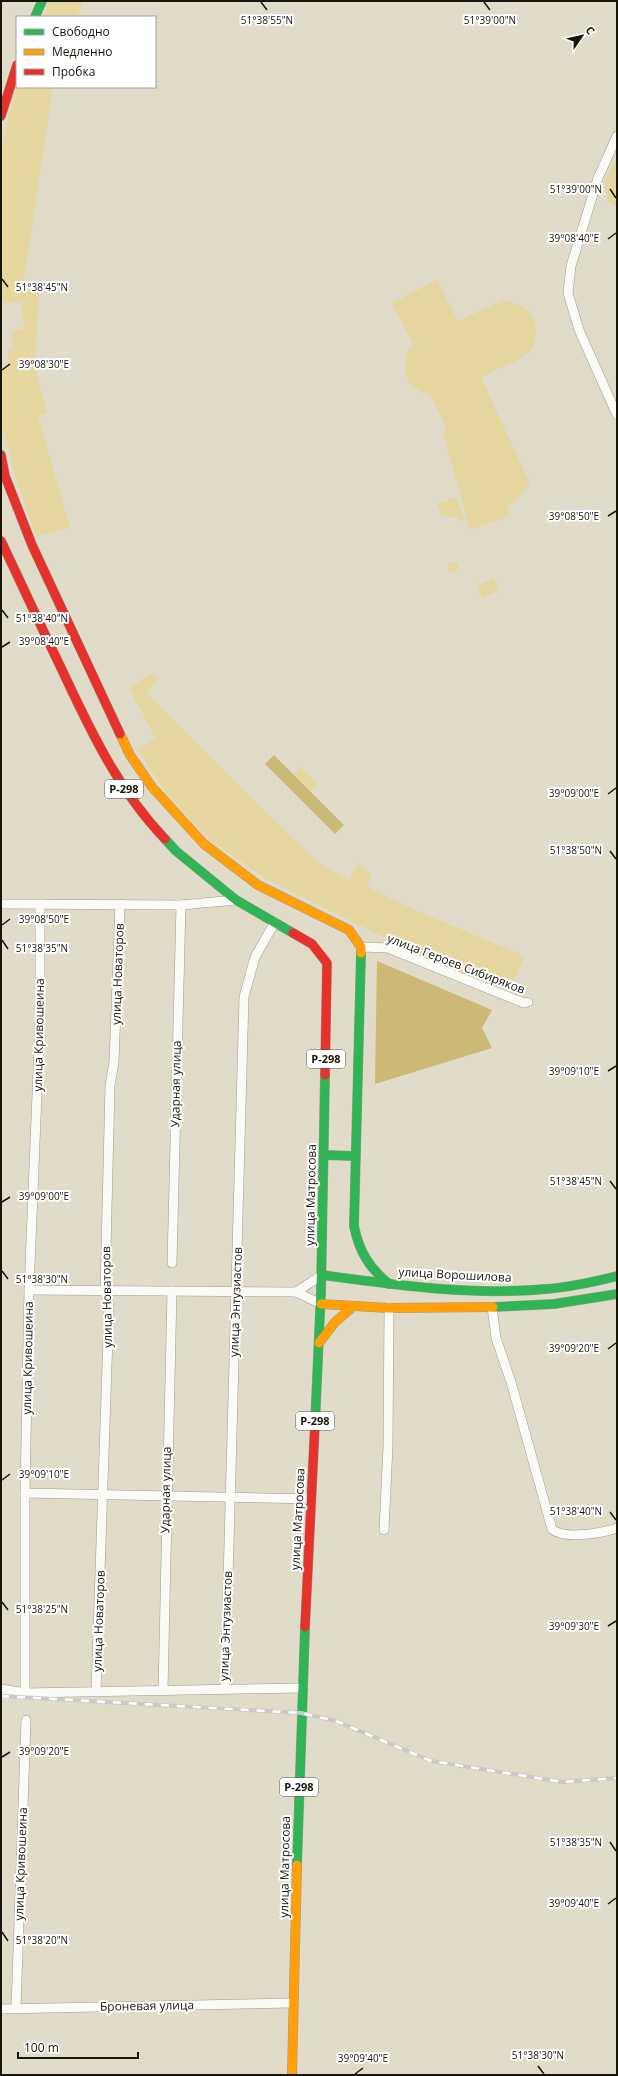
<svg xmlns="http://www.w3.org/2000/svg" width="618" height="2076" font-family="'Open Sans',sans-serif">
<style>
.green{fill:#e6d7a0}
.forest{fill:#ccb976}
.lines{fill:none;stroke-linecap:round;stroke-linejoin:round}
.street-casing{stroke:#a09c8e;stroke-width:10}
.fast-casing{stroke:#a09c8e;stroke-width:10}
.slow-casing{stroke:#a09c8e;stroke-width:10}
.jam-casing{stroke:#a09c8e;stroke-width:10}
.street{stroke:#fafaf7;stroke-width:9}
.fast{stroke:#30b455;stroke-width:9}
.slow{stroke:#ff9f0a;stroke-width:9}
.jam{stroke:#e5322d;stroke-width:9}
.rail-casing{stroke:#cbc9c4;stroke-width:4}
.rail{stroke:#fff;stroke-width:2.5;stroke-dasharray:8;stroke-linecap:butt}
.ticks{fill:none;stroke:#181509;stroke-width:1.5}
.labels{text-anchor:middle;stroke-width:4;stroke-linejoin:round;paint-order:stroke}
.shield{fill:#fff;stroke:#5d5b53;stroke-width:1}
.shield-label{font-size:11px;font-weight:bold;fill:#181509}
.street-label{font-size:12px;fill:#181509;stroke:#fff}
.ticks-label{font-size:10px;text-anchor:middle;fill:#181509;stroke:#fff;stroke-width:4;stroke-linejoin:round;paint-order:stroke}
</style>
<rect width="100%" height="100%" fill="#e1dbc9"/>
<g class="green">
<polygon points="49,1 84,1 77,17 42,17"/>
<polygon points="17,87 53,87 23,286 39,289 35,367 47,413 38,416 70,527 36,537 15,475 1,423 1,367 8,366 8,350 13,350 11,331 24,329 21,302 1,303 1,156 8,117"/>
<polygon points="617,155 617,206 608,202 605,183"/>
<path d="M 437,280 L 458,321 L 503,300 C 516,302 528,307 533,319 C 547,358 507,363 481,377 L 530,484 L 514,503 L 506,507 L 510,516 L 470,530 L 444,436 L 445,425 L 431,396 L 413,387 L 408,381 L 405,372 L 406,355 L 413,344 L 392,303 Z"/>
<polygon points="456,497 465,521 441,514 437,504"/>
<circle cx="453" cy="567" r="5"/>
<polygon points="494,578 499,591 482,598 477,585"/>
<polygon points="153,673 158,680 146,693 318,863 349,880 358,862 372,876 367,887 415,910 524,956 510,990 503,992 418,954 268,880 212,842 168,796 137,749 156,739 129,688"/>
<polygon points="301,767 318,784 311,791 294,774"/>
</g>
<g class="forest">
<polygon points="274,755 344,825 335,834 265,764"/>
<polygon points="377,961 492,1010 482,1028 492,1048 375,1084"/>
</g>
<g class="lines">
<g class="street-casing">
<g id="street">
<polyline points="617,136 598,178 571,266 568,293 579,330 617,415"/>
<polyline points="1,904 181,905 236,900"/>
<polyline points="361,947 388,948 524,1003 528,1002"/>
<polyline points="172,1263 181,905"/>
<polyline points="29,1290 296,1292 321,1304"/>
<polyline points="296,1292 322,1275"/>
<path d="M 492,1307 L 496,1338 L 511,1382 L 552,1529 C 564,1540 602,1533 617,1528"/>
<polyline points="25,1493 311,1499"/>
<polyline points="384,1530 388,1446 389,1308"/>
<polyline points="1,1689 25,1693 302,1688"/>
<polyline points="225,1689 244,997 255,957 275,922"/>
<polyline points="163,1690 172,1291"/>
<polyline points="96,1691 109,1306 105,1291 110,1086 114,1062 120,904"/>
<polyline points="25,1693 25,1493 29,1290 40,1021 40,904"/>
<polyline points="16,2008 26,1720"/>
<polyline points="1,2009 293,2003"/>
</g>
</g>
<g class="fast-casing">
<g id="fast">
<polyline points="35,17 42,1"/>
<polyline points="165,839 176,851 236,900 293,933"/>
<path d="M 361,953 L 354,1226 C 359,1251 369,1268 389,1284"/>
<polyline points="324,1155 355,1156"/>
<path d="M 322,1275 C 396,1285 471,1296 546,1289 C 570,1287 593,1282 617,1276"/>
<polyline points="493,1307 554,1304 617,1294"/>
<polyline points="315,1424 321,1291 325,1075"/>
<polyline points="297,1865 305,1627"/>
</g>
</g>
<g class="slow-casing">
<g id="slow">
<polyline points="120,734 130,755 152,787 204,844 258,885 349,930 361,947 361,953"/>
<polyline points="321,1304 389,1308 493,1307"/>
<polyline points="319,1343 335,1322 354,1306"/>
<polyline points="292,2075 297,1865"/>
</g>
</g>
<g class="jam-casing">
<g id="jam">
<polyline points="1,116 17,65"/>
<polyline points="1,455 5,476 32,545 120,734"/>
<path d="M 1,541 C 22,585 42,629 63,672 C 91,732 119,791 165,839"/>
<polyline points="293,933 312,944 327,963 325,1075"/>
<polyline points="305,1627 315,1424"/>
</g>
</g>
<use href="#street" class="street"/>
<use href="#fast" class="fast"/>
<use href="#slow" class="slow"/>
<use href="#jam" class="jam"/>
<g class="rail-casing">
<polyline id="rail" points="1,1696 301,1713 336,1721 431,1761 563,1782 617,1778"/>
</g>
<use href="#rail" class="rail"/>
</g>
<path class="ticks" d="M 261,2 L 267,10M 484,2 L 490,10M 610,189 L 616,198M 608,239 L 616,233M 2,279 L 8,287M 2,370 L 10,364M 608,516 L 616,511M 2,610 L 8,618M 2,647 L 10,642M 608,794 L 616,788M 610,851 L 616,859M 2,925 L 10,919M 2,940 L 8,949M 608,1071 L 616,1066M 610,1181 L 616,1189M 2,1202 L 10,1197M 2,1271 L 8,1279M 608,1349 L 616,1343M 2,1480 L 10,1474M 610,1512 L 616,1520M 2,1602 L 8,1610M 608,1626 L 616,1621M 2,1757 L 10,1752M 610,1842 L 616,1851M 608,1904 L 616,1898M 2,1932 L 8,1941M 538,2066 L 544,2074M 355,2074 L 363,2068"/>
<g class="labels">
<g class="shield">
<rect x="105" y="780" width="38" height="18" rx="3"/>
<rect x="307" y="1050" width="38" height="18" rx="3"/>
<rect x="296" y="1412" width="38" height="18" rx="3"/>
<rect x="280" y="1778" width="38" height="18" rx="3"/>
</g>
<g class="shield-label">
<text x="124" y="793">Р-298</text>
<text x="326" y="1063">Р-298</text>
<text x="315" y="1425">Р-298</text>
<text x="299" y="1791">Р-298</text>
</g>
<g class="street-label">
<text transform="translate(456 964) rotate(21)" y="4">улица Героев Сибиряков</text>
<text transform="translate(118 974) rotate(-88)" y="4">улица Новаторов</text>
<text transform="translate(39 1035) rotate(-89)" y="4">улица Кривошеина</text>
<text transform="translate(176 1084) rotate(-89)" y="4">Ударная улица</text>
<text transform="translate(311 1195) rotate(-89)" y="4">улица Матросова</text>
<text transform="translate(455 1275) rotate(3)" y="4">улица Ворошилова</text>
<text transform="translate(107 1297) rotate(-91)" y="4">улица Новаторов</text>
<text transform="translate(236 1302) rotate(-88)" y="4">улица Энтузиастов</text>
<text transform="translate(28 1358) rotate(-89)" y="4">улица Кривошеина</text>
<text transform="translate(166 1490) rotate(-89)" y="4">Ударная улица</text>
<text transform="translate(298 1519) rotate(-87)" y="4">улица Матросова</text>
<text transform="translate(99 1621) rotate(-88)" y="4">улица Новаторов</text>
<text transform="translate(226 1626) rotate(-88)" y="4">улица Энтузиастов</text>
<text transform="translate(21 1864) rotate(-88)" y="4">улица Кривошеина</text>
<text transform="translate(285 1867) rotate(-89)" y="4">улица Матросова</text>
<text transform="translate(147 2006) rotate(-1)" y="4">Броневая улица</text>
</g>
</g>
<g class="ticks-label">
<text x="267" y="24">51°38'55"N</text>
<text x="490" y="24">51°39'00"N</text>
<text x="576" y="193">51°39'00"N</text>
<text x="574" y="242">39°08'40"E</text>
<text x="42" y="291">51°38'45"N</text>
<text x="44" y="368">39°08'30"E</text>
<text x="574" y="520">39°08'50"E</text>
<text x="42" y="622">51°38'40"N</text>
<text x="44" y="645">39°08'40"E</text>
<text x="574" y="797">39°09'00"E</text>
<text x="576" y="854">51°38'50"N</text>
<text x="44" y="923">39°08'50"E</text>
<text x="42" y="952">51°38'35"N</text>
<text x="574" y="1075">39°09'10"E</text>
<text x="576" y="1185">51°38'45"N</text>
<text x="44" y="1200">39°09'00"E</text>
<text x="42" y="1283">51°38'30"N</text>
<text x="574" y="1352">39°09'20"E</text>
<text x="44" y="1478">39°09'10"E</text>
<text x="576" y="1515">51°38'40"N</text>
<text x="42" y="1613">51°38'25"N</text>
<text x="574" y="1630">39°09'30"E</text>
<text x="44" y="1755">39°09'20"E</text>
<text x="576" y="1846">51°38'35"N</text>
<text x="574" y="1907">39°09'40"E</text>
<text x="42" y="1944">51°38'20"N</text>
<text x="538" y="2059">51°38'30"N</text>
<text x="363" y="2062">39°09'40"E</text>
</g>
<rect width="618" height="2076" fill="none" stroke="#181509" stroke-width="4"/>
<rect x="16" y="16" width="140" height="72" fill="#ffffff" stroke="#a3a19d"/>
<rect x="24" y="29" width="20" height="6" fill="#30b455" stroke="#a3a19d"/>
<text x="52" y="36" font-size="12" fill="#181509">Свободно</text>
<rect x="24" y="49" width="20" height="6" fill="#ff9f0a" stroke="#a3a19d"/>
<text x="52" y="56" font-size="12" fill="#181509">Медленно</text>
<rect x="24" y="69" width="20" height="6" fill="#e5322d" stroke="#a3a19d"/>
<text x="52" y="76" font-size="12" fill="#181509">Пробка</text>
<g transform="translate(582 36) rotate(56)" stroke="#ffffff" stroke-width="3" paint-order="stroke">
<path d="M0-3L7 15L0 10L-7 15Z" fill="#181509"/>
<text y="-6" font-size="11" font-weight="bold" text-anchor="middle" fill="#181509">С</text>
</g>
<path d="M18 2052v6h120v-6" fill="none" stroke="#181509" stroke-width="2"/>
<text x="24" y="2052" font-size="12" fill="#181509" stroke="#ffffff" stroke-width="3" paint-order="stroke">100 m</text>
</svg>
